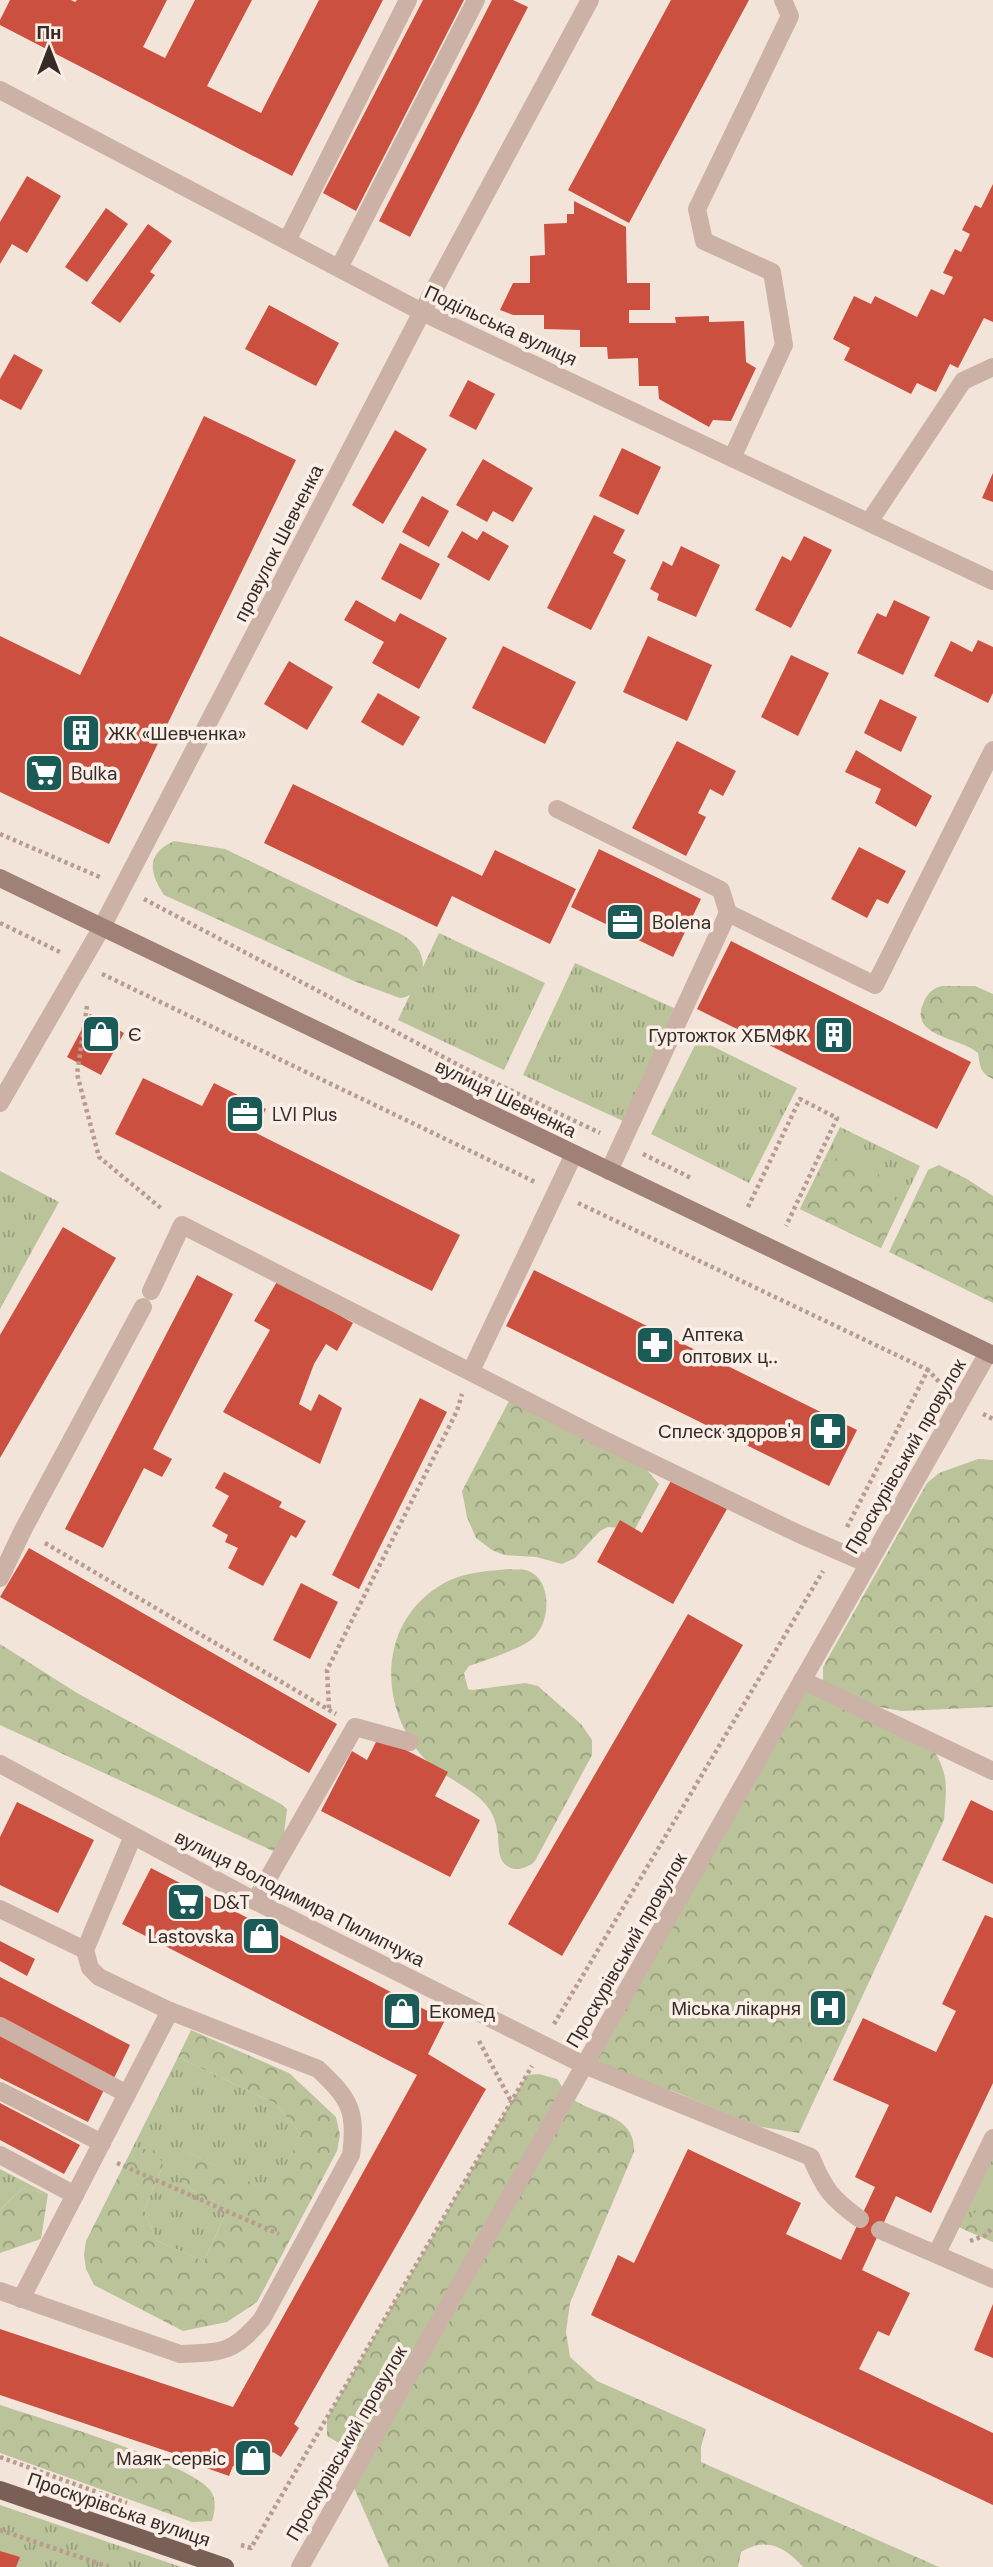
<svg xmlns="http://www.w3.org/2000/svg" width="993" height="2567" font-family="'DM Sans',sans-serif">
<style>
.grass{fill:url(#grass-tufts)}
.forest{fill:url(#forest-crowns)}
.building{fill:#cc503f}
.lines{fill:none;stroke-linecap:round;stroke-linejoin:round}
.path{stroke:#b89c90;stroke-width:4.5;stroke-dasharray:3.5 3.5;stroke-linecap:butt}
.service{stroke:#ccb2a6;stroke-width:18}
.minor{stroke:#ccb2a6;stroke-width:18}
.secondary{stroke:#a08177;stroke-width:18}
.primary{stroke:#7a5f57;stroke-width:18}
.labels{text-anchor:middle;stroke-width:7;stroke-linejoin:round;paint-order:stroke}
.street-label{font-size:19px;fill:#372a27;stroke:#faefe7}
.poi-label{font-size:19px;fill:#372a27;stroke:#faefe7;text-anchor:start}
</style>
<defs>
<pattern id="grass-tufts" width="24" height="20" patternUnits="userSpaceOnUse" patternTransform="scale(1.75)"><rect width="24" height="20" fill="#bac39a"/><path d="M3 7l-1-3M5 7V3M7 7l1-3M15 17l-1-3M17 17v-4M19 17l1-3" fill="none" stroke="#989f7e"/></pattern>
<pattern id="forest-crowns" width="20" height="18" patternUnits="userSpaceOnUse" patternTransform="scale(1.75)"><rect width="20" height="18" fill="#bac39a"/><path d="M2 6a3 3 0 1 1 6 0M12 15a3 3 0 1 1 6 0" fill="none" stroke="#989f7e"/></pattern>
</defs>
<rect width="100%" height="100%" fill="#f3e4da"/>
<g class="grass">
<polygon points="439,933 545,983 504,1070 398,1020"/>
<polygon points="575,963 676,1009 623,1121 523,1075"/>
<polygon points="698,1039 797,1088 749,1183 651,1134"/>
<polygon points="840,1127 920,1166 881,1248 800,1209"/>
<polygon points="0,1171 59,1202 0,1309"/>
<polygon points="178,2057 276,2104 301,2134 273,2194 187,2152 183,2183 225,2215 204,2261 157,2241 144,2210 163,2165 133,2147"/>
<polygon points="993,2149 993,2242 954,2225"/>
<polygon points="0,2169 48,2194 22,2188 0,2210"/>
<polygon points="0,2505 181,2567 0,2567"/>
</g>
<g class="forest">
<path d="M 174,841 L 225,849 L 399,933 C 409,939 419,945 422,958 C 426,973 416,998 400,998 L 356,982 L 164,895 C 149,872 146,854 174,841 Z"/>
<path d="M 942,986 L 975,986 L 993,994 L 993,1079 C 980,1073 980,1066 978,1053 C 962,1038 909,1037 923,1004 C 927,994 932,988 942,986 Z"/>
<path d="M 847,1157 C 885,1166 879,1181 900,1207 L 881,1248 L 800,1209 L 824,1160 Z"/>
<polygon points="939,1165 967,1179 993,1196 993,1303 889,1252 928,1170"/>
<polygon points="509,1401 646,1469 659,1484 635,1529 608,1527 600,1531 575,1558 562,1564 536,1557 504,1555 492,1550 476,1538 467,1517 462,1491"/>
<polygon points="978,1459 993,1460 993,1707 902,1711 873,1706 823,1683 823,1667 927,1483 939,1473"/>
<path d="M 509,1569 C 514,1570 521,1569 526,1570 C 554,1579 551,1625 531,1640 C 517,1650 486,1660 469,1666 L 464,1673 L 468,1689 L 472,1690 L 525,1683 L 538,1686 L 581,1724 L 592,1740 L 592,1755 L 535,1861 C 527,1868 515,1873 506,1865 C 496,1857 500,1842 497,1830 C 496,1822 492,1812 487,1806 C 474,1788 438,1775 423,1757 C 376,1703 379,1618 446,1582 C 465,1572 489,1571 509,1569 Z"/>
<polygon points="0,1644 77,1693 281,1804 287,1809 283,1843 273,1851 0,1725"/>
<path d="M 802,1680 L 928,1740 C 949,1774 947,1781 944,1820 L 799,2133 L 756,2126 L 673,2091 L 584,2065 Z"/>
<polygon points="191,2030 289,2073 336,2117 340,2135 337,2151 257,2302 227,2322 183,2331 94,2285 86,2269 84,2255 86,2241 133,2147 156,2151 163,2165 144,2210 157,2241 204,2261 225,2215 183,2183 174,2165 187,2152 273,2193 301,2134 276,2104 178,2057"/>
<path d="M 539,2074 L 557,2079 C 560,2083 563,2089 566,2093 C 588,2117 636,2110 634,2152 L 570,2303 L 566,2332 L 570,2357 L 597,2381 L 706,2429 L 701,2447 L 701,2462 L 939,2567 L 803,2567 C 784,2546 766,2537 741,2552 L 738,2567 L 389,2567 L 350,2479 L 368,2446 L 346,2447 L 327,2436 L 327,2418 L 527,2075 Z"/>
<polygon points="22,2188 48,2194 41,2239 0,2253 0,2210"/>
<polygon points="993,2188 993,2242 963,2229"/>
<path d="M 0,2405 C 39,2418 190,2463 210,2490 C 217,2500 215,2510 212,2521 L 192,2522 L 0,2453 Z"/>
</g>
<g class="building">
<polygon points="10,0 71,0 75,2 77,0 167,0 143,47 165,58 195,0 252,0 207,86 261,113 319,0 383,0 292,176 0,25 0,20"/>
<polygon points="423,0 464,0 356,211 323,193"/>
<polygon points="492,0 513,0 528,7 410,237 379,221"/>
<polygon points="671,0 749,0 629,223 568,190"/>
<polygon points="27,176 61,196 27,253 12,244 0,264 0,222"/>
<polygon points="993,184 993,322 984,318 958,368 950,364 936,392 917,383 911,394 844,360 850,348 833,339 854,296 871,304 875,296 917,317 931,289 944,295 953,277 943,273 955,249 961,252 970,234 962,230 975,205 981,208"/>
<polygon points="574,201 626,227 627,283 650,283 650,310 629,310 629,323 676,323 675,317 709,316 709,322 744,321 746,362 756,368 731,421 713,420 709,427 659,399 658,386 639,386 638,358 608,359 607,347 580,347 580,330 544,329 544,315 513,315 500,310 513,283 530,283 530,256 545,255 544,224 567,223 567,214 574,214"/>
<polygon points="106,208 128,224 87,282 65,267"/>
<polygon points="148,224 172,241 150,272 155,275 120,323 91,303"/>
<polygon points="269,305 339,343 316,386 245,349"/>
<polygon points="14,354 43,370 21,410 0,399 0,379"/>
<polygon points="468,380 495,394 476,430 449,416"/>
<polygon points="204,416 296,460 109,844 0,792 0,636 80,675"/>
<polygon points="395,430 427,449 383,524 352,505"/>
<polygon points="622,448 661,467 638,515 599,496"/>
<polygon points="483,459 533,488 513,522 493,511 487,522 456,505"/>
<polygon points="993,473 993,502 982,498"/>
<polygon points="422,496 449,511 429,547 402,532"/>
<polygon points="594,515 625,530 613,553 626,560 591,630 547,608"/>
<polygon points="462,531 477,540 483,531 509,546 489,581 447,557"/>
<polygon points="804,536 832,550 791,628 755,610 782,556 791,561"/>
<polygon points="400,543 440,564 421,600 381,579"/>
<polygon points="681,546 720,565 696,617 657,600 659,594 650,589 663,561 672,566"/>
<polygon points="356,600 395,622 400,613 447,638 419,689 372,663 384,642 344,620"/>
<polygon points="894,600 930,617 903,675 857,653 877,613 886,617"/>
<polygon points="648,636 712,665 687,721 623,692"/>
<polygon points="978,640 993,647 993,693 988,703 934,676 951,641 972,652"/>
<polygon points="503,646 576,682 545,744 472,708"/>
<polygon points="791,655 829,673 798,736 761,717"/>
<polygon points="289,661 333,687 307,730 264,704"/>
<polygon points="378,693 420,717 403,746 361,722"/>
<polygon points="880,699 917,717 901,752 864,733"/>
<polygon points="677,741 736,771 723,796 710,789 698,813 706,817 686,856 632,828"/>
<polygon points="856,750 932,796 916,827 875,803 881,789 845,772"/>
<polygon points="293,784 482,876 495,850 576,889 550,944 452,896 437,927 264,843"/>
<polygon points="859,847 906,871 888,904 877,899 867,918 831,899"/>
<polygon points="599,849 701,899 673,957 571,907"/>
<polygon points="731,941 971,1062 937,1129 697,1009"/>
<polygon points="90,1014 124,1033 101,1075 67,1057"/>
<polygon points="143,1078 202,1106 214,1083 266,1109 254,1132 460,1235 432,1291 115,1134"/>
<polygon points="63,1227 116,1258 0,1458 0,1335"/>
<polygon points="534,1270 857,1430 829,1486 506,1326"/>
<polygon points="197,1275 233,1294 153,1449 172,1459 162,1477 144,1468 103,1548 65,1529"/>
<polygon points="278,1280 353,1323 337,1351 326,1344 314,1364 299,1404 311,1411 319,1394 342,1408 320,1464 223,1412 270,1330 254,1321"/>
<polygon points="420,1398 447,1412 359,1589 332,1575"/>
<polygon points="224,1472 282,1502 279,1507 306,1521 296,1538 291,1535 263,1586 228,1568 238,1548 225,1542 228,1535 212,1526 229,1496 215,1488"/>
<polygon points="672,1479 727,1509 673,1604 597,1562 620,1520 642,1533"/>
<polygon points="29,1548 337,1724 309,1773 0,1597"/>
<polygon points="301,1583 338,1602 310,1659 273,1640"/>
<polygon points="688,1614 743,1645 562,1956 508,1924"/>
<polygon points="379,1736 448,1772 435,1796 480,1820 450,1877 321,1811 352,1751 367,1760"/>
<polygon points="971,1800 993,1811 993,1884 942,1860"/>
<polygon points="17,1802 94,1840 58,1913 0,1885 0,1837"/>
<polygon points="151,1868 445,2020 428,2054 486,2089 294,2424 299,2428 281,2457 273,2452 259,2466 233,2466 229,2476 198,2465 199,2462 0,2395 0,2329 233,2407 417,2075 122,1924"/>
<polygon points="985,1915 993,1918 993,2083 931,2213 896,2196 862,2270 910,2293 889,2336 878,2331 859,2369 993,2433 993,2505 591,2315 618,2255 634,2263 688,2149 801,2203 786,2234 841,2260 875,2187 855,2177 889,2105 833,2080 863,2018 936,2052 956,2011 942,2004"/>
<polygon points="0,1941 35,1959 27,1976 0,1961"/>
<polygon points="0,1977 130,2045 114,2078 0,2018"/>
<polygon points="0,2036 105,2088 88,2122 0,2078"/>
<polygon points="0,2103 80,2145 64,2174 0,2140"/>
<polygon points="993,2304 993,2358 974,2350"/>
<polygon points="0,2551 20,2557 16,2567 0,2567"/>
</g>
<g class="lines">
<g class="path">
<polyline points="0,834 102,878"/>
<polyline points="144,899 468,1070 600,1133"/>
<polyline points="0,923 60,952"/>
<polyline points="102,974 535,1182"/>
<polyline points="87,1006 77,1074 99,1157 162,1209"/>
<polyline points="643,1154 691,1178"/>
<polyline points="578,1203 928,1370"/>
<polyline points="748,1207 800,1099 837,1118 786,1226"/>
<polyline points="983,1414 993,1419"/>
<polyline points="847,1527 928,1370 942,1385"/>
<polyline points="45,1543 336,1714"/>
<polyline points="329,1708 327,1670 457,1411 462,1394"/>
<polyline points="554,2024 823,1571"/>
<polyline points="479,2041 511,2101"/>
<polyline points="117,2163 279,2234"/>
<polyline points="970,2241 986,2235 993,2227"/>
<polyline points="0,2457 127,2503"/>
<polyline points="0,2530 109,2567"/>
<polyline points="241,2545 251,2548 532,2066"/>
</g>
<g class="service">
<polyline points="287,241 408,0"/>
<polyline points="339,268 476,0"/>
<polyline points="732,458 784,345 772,272 704,241 697,209 790,16 783,0"/>
<polyline points="869,522 963,381 993,367"/>
<polyline points="557,809 721,890 728,913"/>
<polyline points="609,1171 728,913 875,985 993,750"/>
<polyline points="151,1291 182,1225 598,1437 799,1534 868,1564"/>
<polyline points="471,1371 574,1154"/>
<polyline points="0,1578 23,1530 143,1307"/>
<polyline points="802,1680 993,1771"/>
<polyline points="255,1901 355,1727 410,1742"/>
<polyline points="0,1909 85,1950"/>
<polyline points="0,2026 127,2094"/>
<path d="M 584,2065 L 811,2157 C 824,2189 832,2199 860,2219"/>
<polyline points="0,2091 102,2143"/>
<polyline points="0,2155 75,2195"/>
<polyline points="880,2230 993,2279"/>
<polyline points="937,2253 993,2138"/>
<path d="M 0,2291 L 180,2354 C 224,2352 233,2353 262,2319 L 351,2155 C 357,2111 350,2099 318,2069 L 170,2011 L 99,1977 L 90,1968 L 85,1950 L 133,1836"/>
<polyline points="21,2299 170,2011"/>
</g>
<g class="minor">
<polyline points="0,90 422,312 993,581"/>
<polyline points="0,1103 102,927 422,312 590,0"/>
<polyline points="0,1764 255,1901 584,2065"/>
<polyline points="300,2567 988,1353"/>
</g>
<polyline class="secondary" points="0,878 993,1355"/>
<polyline class="primary" points="0,2490 225,2567"/>
</g>
<defs>
<g id="building-square" transform="scale(2.0125)"><rect x="-9" y="-9" width="18" height="18" rx="4" fill="#1a5b57" stroke="#faefe7"/><path d="M-4-6H4V6H1V3H-1V6H-4ZM-2.5-4.3h1.7v1.8h-1.7ZM.8-4.3h1.7v1.8H.8ZM-2.5-1h1.7V.8h-1.7ZM.8-1h1.7V.8H.8Z" fill="#fff"/></g>
<g id="supermarket-square" transform="scale(2.0125)"><rect x="-9" y="-9" width="18" height="18" rx="4" fill="#1a5b57" stroke="#faefe7"/><path d="M-6-5.5h2.5l.6 2H6L4.5 2H-2.5L-4.4-4H-6ZM-1.5 3.2a1.3 1.3 0 1 0 .1 0ZM3 3.2a1.3 1.3 0 1 0 .1 0Z" fill="#fff"/></g>
<g id="office-square" transform="scale(2.0125)"><rect x="-9" y="-9" width="18" height="18" rx="4" fill="#1a5b57" stroke="#faefe7"/><path d="M-6-3h4V-5.5h4V-3h4V5H-6ZM-1-4.5V-3h2v-1.5ZM-6 0V1H6V0Z" fill="#fff"/></g>
<g id="shop-square" transform="scale(2.0125)"><rect x="-9" y="-9" width="18" height="18" rx="4" fill="#1a5b57" stroke="#faefe7"/><path d="M-5-2.5h2.3a2.7 3.5 0 0 1 5.4 0H5L5.5 6h-11ZM-1.5-2.5h3a1.5 2.3 0 0 0-3 0Z" fill="#fff"/></g>
<g id="pharmacy-square" transform="scale(2.0125)"><rect x="-9" y="-9" width="18" height="18" rx="4" fill="#1a5b57" stroke="#faefe7"/><path d="M-2-6h4v4h4v4h-4v4h-4v-4h-4v-4h4Z" fill="#fff"/></g>
<g id="hospital-square" transform="scale(2.0125)"><rect x="-9" y="-9" width="18" height="18" rx="4" fill="#1a5b57" stroke="#faefe7"/><path d="M-5-5h3v3.5h4V-5h3V5h-3V1.5h-4V5h-3Z" fill="#fff"/></g>
</defs>
<g fill-rule="evenodd">
<use href="#building-square" x="81" y="733"/>
<use href="#supermarket-square" x="44" y="773"/>
<use href="#office-square" x="625" y="922"/>
<use href="#shop-square" x="101" y="1034"/>
<use href="#building-square" x="834" y="1035"/>
<use href="#office-square" x="245" y="1114"/>
<use href="#pharmacy-square" x="655" y="1345"/>
<use href="#pharmacy-square" x="828" y="1431"/>
<use href="#supermarket-square" x="186" y="1902"/>
<use href="#shop-square" x="261" y="1936"/>
<use href="#hospital-square" x="828" y="2008"/>
<use href="#shop-square" x="402" y="2011"/>
<use href="#shop-square" x="253" y="2458"/>
</g>
<g class="labels">
<g class="street-label">
<text transform="translate(501 325) rotate(25)" y="7">Подільська вулиця</text>
<text transform="translate(278 543) rotate(-63)" y="7">провулок Шевченка</text>
<text transform="translate(506 1098) rotate(26)" y="7">вулиця Шевченка</text>
<text transform="translate(905 1456) rotate(-60)" y="7">Проскурівський провулок</text>
<text transform="translate(300 1898) rotate(27)" y="7">вулиця Володимира Пилипчука</text>
<text transform="translate(626 1950) rotate(-60)" y="7">Проскурівський провулок</text>
<text transform="translate(346 2443) rotate(-60)" y="7">Проскурівський провулок</text>
<text transform="translate(119 2509) rotate(19)" y="7">Проскурівська вулиця</text>
</g>
<g class="poi-label">
<text x="108" y="740">ЖК «Шевченка»</text>
<text x="71" y="780">Bulka</text>
<text x="652" y="929">Bolena</text>
<text x="128" y="1041">Є</text>
<text x="807" y="1042" text-anchor="end">Гуртожток ХБМФК</text>
<text x="272" y="1121">LVI Plus</text>
<text x="682" y="1341">Аптека<tspan x="682" dy="22">оптових ц‥</tspan></text>
<text x="801" y="1438" text-anchor="end">Сплеск здоров'я</text>
<text x="213" y="1909">D&amp;T</text>
<text x="234" y="1943" text-anchor="end">Lastovska</text>
<text x="801" y="2015" text-anchor="end">Міська лікарня</text>
<text x="429" y="2018">Екомед</text>
<text x="226" y="2465" text-anchor="end">Маяк-сервіс</text>
</g>
</g>
<g transform="translate(49 49)" stroke="#faefe7" stroke-width="5" paint-order="stroke">
<path d="M0-5L12 26L0 18L-12 26Z" fill="#372a27"/>
<text y="-10" font-size="19" font-weight="bold" text-anchor="middle" fill="#372a27">Пн</text>
</g>
</svg>
